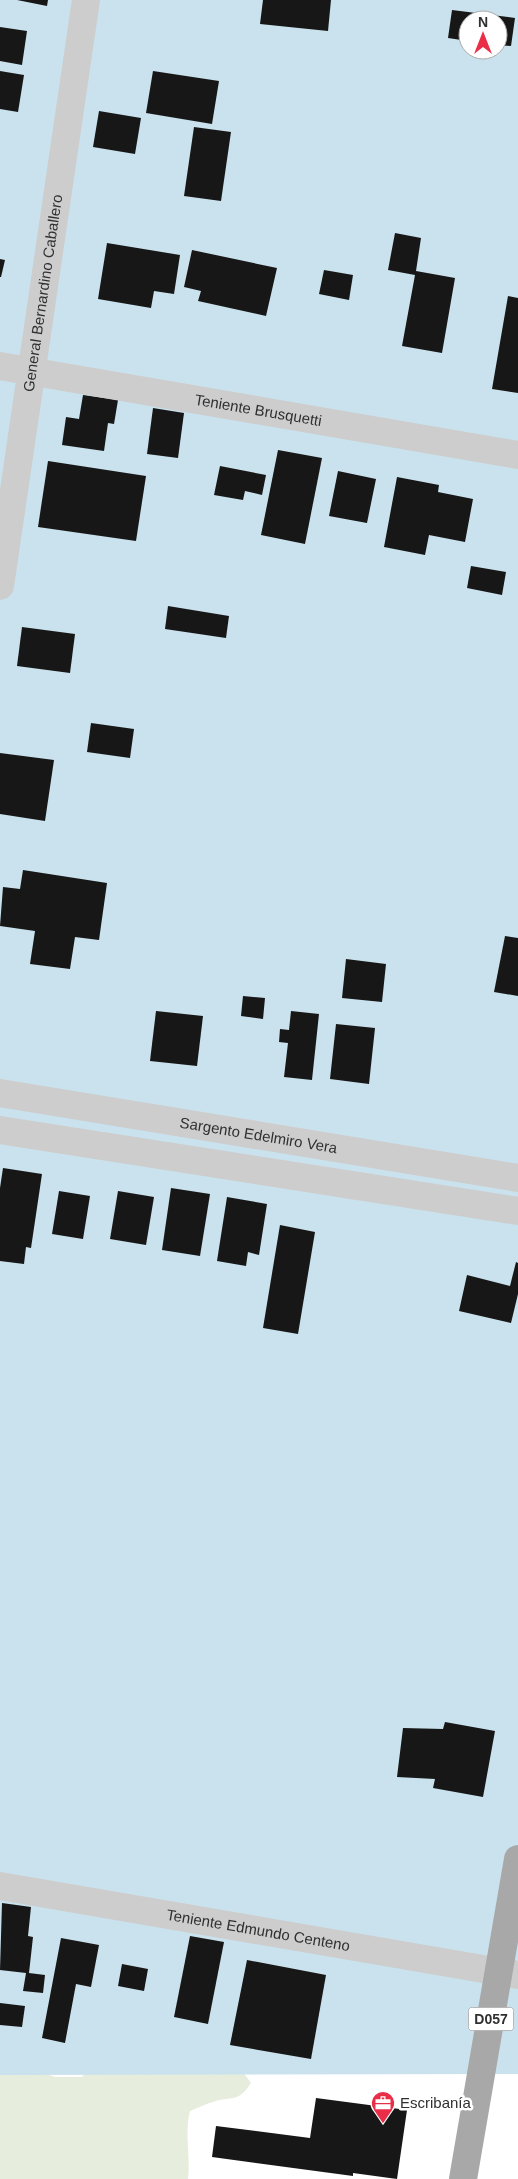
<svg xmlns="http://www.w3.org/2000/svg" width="518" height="2179" font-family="Helvetica,sans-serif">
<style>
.green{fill:#e7eddd}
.water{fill:#c9e2ed;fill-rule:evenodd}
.building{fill:#171717}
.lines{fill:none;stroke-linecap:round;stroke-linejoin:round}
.minor{stroke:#cdcdcd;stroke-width:28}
.major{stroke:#a8a8a8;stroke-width:28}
.labels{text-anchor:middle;stroke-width:5;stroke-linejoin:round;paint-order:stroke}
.shield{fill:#fff;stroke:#6e6e6e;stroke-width:1}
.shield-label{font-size:14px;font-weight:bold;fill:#303030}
.street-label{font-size:15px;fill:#303030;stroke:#fff}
.poi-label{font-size:15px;fill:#303030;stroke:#fff;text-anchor:start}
</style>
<rect width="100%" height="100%" fill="#fff"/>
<path class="green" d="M 101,2057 L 243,2072 L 251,2083 C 237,2104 233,2095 213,2102 C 205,2104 198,2108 190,2111 C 184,2133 191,2156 188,2179 L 0,2179 L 0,2061 L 56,2077 L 82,2077 Z"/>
<path class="water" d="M 0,0 L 518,0 L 518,2074 L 0,2075 ZM 468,20 L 498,20 L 498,50 L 468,50 Z"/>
<g class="building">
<polygon points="17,0 48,0 47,6"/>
<polygon points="263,0 331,0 328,31 260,24"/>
<polygon points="452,10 515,18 511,46 498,45 498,20 468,20 468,41 448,38"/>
<polygon points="0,27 27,31 22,65 0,61"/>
<polygon points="0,71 24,75 18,112 0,109"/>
<polygon points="153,71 219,81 212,124 146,113"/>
<polygon points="99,111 141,118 135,154 93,147"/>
<polygon points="194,127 231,132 221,201 184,196"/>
<polygon points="395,233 421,238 416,271 455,278 442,353 402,346 415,275 388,270"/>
<polygon points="107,243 180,255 174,294 154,291 151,308 98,299"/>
<polygon points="192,250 277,268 266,316 198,301 201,291 184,287"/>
<polygon points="0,259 5,260 1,277 0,277"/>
<polygon points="324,270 353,275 349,300 319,294"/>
<polygon points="508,296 518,298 518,393 492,389"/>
<polygon points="83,395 118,400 114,424 108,423 104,451 62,445 66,417 79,419"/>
<polygon points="153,408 184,413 178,458 147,454"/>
<polygon points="278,450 322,458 305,544 261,535"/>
<polygon points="48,461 146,476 136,541 38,527"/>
<polygon points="220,466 266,475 262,495 245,491 243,500 214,495"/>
<polygon points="338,471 376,479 367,523 329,516"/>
<polygon points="397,477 439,485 438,492 473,499 465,542 429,535 425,555 384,547"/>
<polygon points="471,566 506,572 502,595 467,588"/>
<polygon points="168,606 229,616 226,638 165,629"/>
<polygon points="22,627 75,634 70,673 17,666"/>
<polygon points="91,723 134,729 130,758 87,752"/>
<polygon points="0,753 54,760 45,821 0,814"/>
<polygon points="23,870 107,883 99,940 75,937 70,969 30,964 35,931 0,926 3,887 20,889"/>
<polygon points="505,936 518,938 518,996 494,992"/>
<polygon points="346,959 386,964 382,1002 342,998"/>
<polygon points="243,996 265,998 263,1019 241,1016"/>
<polygon points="156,1011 203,1016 197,1066 150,1061"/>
<polygon points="291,1011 319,1014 312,1080 284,1077 288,1043 279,1042 280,1029 289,1030"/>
<polygon points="336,1024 375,1028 369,1084 330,1079"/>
<polygon points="3,1168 42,1174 31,1248 26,1247 24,1264 0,1261 0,1188"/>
<polygon points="171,1188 210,1194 200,1256 162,1250"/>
<polygon points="59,1191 90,1196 83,1239 52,1234"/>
<polygon points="118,1191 154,1197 146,1245 110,1239"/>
<polygon points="227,1197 267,1204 259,1255 248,1252 246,1266 217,1261"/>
<polygon points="280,1225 315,1232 298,1334 263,1328"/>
<polygon points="516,1262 518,1263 518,1294 511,1323 459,1311 467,1275 510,1286"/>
<polygon points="445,1722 495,1731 483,1797 433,1788 435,1779 397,1777 403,1728 443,1729"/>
<polygon points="2,1903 31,1907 28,1936 33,1937 29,1973 45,1975 43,1993 23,1991 26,1973 0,1970"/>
<polygon points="190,1936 224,1942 208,2024 174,2017"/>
<polygon points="61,1938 99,1945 91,1987 76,1984 65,2043 42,2038"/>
<polygon points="247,1960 326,1975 311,2059 230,2045"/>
<polygon points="122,1964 148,1969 144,1991 118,1986"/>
<polygon points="0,2003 25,2006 22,2027 0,2025"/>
<polygon points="316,2098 407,2110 397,2179 353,2173 353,2176 212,2157 216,2126 310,2138"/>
</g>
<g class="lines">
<g class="minor">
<path id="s1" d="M 0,366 L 518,455"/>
<path id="s2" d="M 0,586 L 86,0"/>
<path id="s3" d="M 0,1093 L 518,1178"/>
<polyline points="0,1130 518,1211"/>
<path id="s4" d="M 0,1886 L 518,1975"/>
</g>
<polyline class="major" points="463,2179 518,1859"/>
</g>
<defs>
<g id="office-pin" transform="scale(1.25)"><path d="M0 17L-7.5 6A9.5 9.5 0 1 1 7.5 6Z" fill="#ea2e48" stroke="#fff"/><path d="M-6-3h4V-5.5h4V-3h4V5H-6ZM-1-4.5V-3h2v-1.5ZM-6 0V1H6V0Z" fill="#fff"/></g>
</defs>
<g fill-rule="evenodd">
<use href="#office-pin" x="383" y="2103"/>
</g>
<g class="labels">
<rect class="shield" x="468.5" y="2007.5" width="45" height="23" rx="4"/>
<g class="shield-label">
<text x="491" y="2024">D057</text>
</g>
<g class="street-label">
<text dy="5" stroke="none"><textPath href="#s2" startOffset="296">General Bernardino Caballero</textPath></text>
<text dy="5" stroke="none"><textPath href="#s1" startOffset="262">Teniente Brusquetti</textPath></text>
<text dy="5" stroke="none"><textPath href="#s3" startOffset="262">Sargento Edelmiro Vera</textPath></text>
<text dy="5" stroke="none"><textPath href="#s4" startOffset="262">Teniente Edmundo Centeno</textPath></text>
</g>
<g class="poi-label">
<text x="400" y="2108">Escribanía</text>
</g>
</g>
<g transform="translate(483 35)"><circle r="24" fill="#ffffff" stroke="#acacac"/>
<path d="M0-4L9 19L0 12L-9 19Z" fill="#ea2e48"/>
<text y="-8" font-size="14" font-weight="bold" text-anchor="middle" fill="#303030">N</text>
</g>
</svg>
